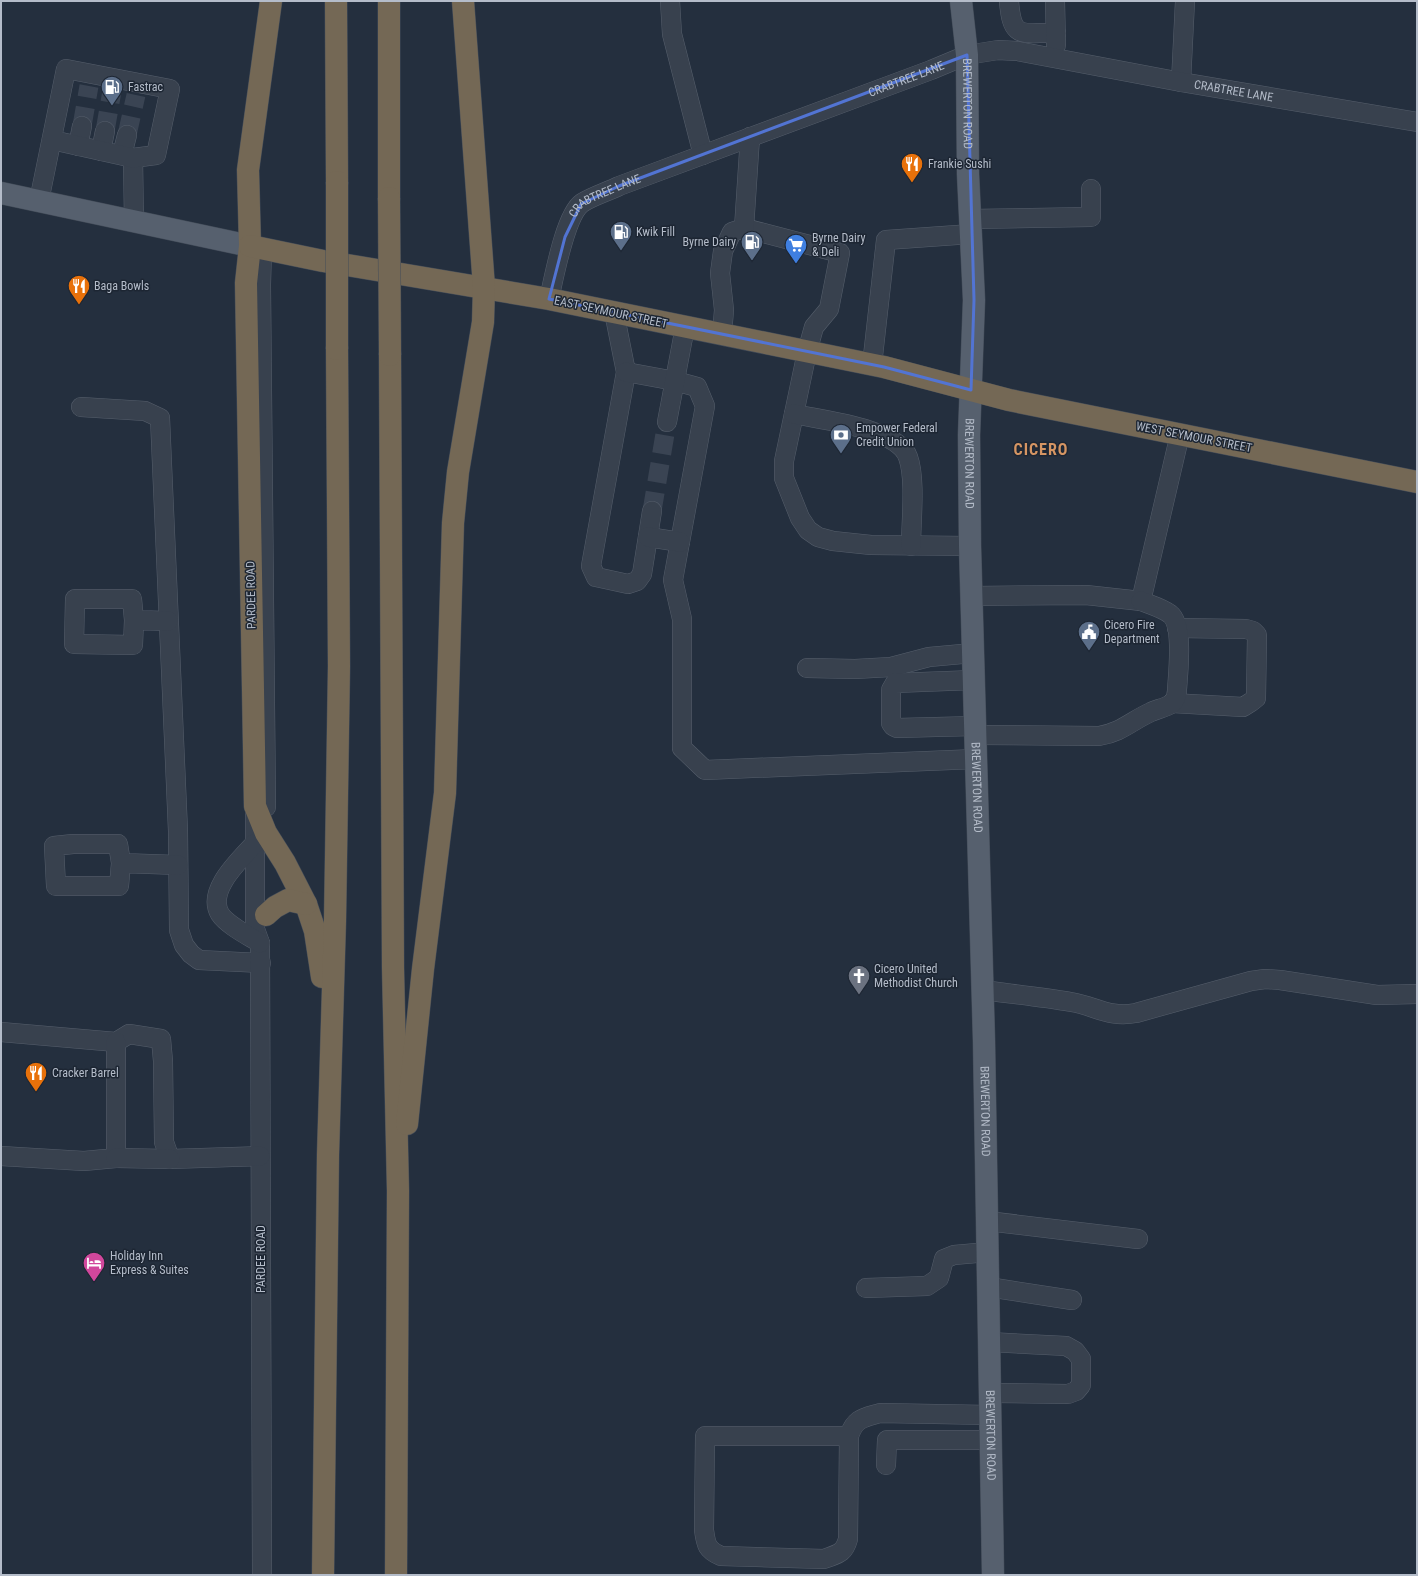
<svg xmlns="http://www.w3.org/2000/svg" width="1418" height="1576" font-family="'Roboto Condensed',sans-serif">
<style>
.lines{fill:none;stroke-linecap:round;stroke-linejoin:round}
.minor-tunnel{stroke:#3a4453;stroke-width:19;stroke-dasharray:19 10;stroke-linecap:butt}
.minor-casing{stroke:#565f6c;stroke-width:20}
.major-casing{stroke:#414a57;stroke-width:23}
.highway-casing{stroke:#434c59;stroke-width:23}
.minor{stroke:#38414e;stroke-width:19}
.major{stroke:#56606e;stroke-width:22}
.highway{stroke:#746855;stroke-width:22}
.highway-bridge-casing{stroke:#434c59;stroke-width:23;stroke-linecap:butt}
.highway-bridge{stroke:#746855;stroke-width:22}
.marked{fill:none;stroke:#5274d3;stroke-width:3;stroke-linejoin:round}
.labels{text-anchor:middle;stroke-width:3;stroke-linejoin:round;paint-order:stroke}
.street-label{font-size:12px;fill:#b4bcc9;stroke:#1d2633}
.poi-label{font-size:12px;fill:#b4bcc9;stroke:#1d2633;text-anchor:start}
.district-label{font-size:16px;font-weight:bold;letter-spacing:1px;fill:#d59563;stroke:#1d2633}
</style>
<rect width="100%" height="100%" fill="#242f3e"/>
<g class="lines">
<g class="minor-tunnel">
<polyline points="82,126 89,86"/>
<polyline points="105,131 112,91"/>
<polyline points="127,135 136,95"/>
<polyline points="652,511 667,422"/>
</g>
<g class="minor-casing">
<g id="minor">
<polyline points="670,1 672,34 703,155"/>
<path d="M 1009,1 C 1012,41 1022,32 1056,33"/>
<polyline points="1055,1 1056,45"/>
<polyline points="1181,82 1185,1"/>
<polyline points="78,146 82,126"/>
<polyline points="101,151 105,131"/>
<polyline points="122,155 127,135"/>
<polyline points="133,158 134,222"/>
<polyline points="39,201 66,69 170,89 156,155 133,158 52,140"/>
<polyline points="970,219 1091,217 1091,189"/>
<polyline points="744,228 840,253 829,309 814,327 807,352 784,461 784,478 800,518 808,530 818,537 833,541 871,545 970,546"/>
<polyline points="262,249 261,285 266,807"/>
<path id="s1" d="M 549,299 C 554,278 565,215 582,203 C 593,196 607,192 619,186 L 931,70 L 967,55 L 998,50 L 1017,51 L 1181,82 L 1417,122"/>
<polyline points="614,312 626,372 591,566 596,577 628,584 637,581 642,574 652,511"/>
<polyline points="722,334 724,310 720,273 723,251 732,232 744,228 750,137"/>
<polyline points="872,365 886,240 971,234"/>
<polyline points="626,372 675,381 697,387 705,406 673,580 682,619 682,748 705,770 976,759"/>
<polyline points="81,407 145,411 160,418 178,831 179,930 184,945 191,954 199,960 261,963"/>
<path d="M 794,414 C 821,420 898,428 908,457 C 916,479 911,522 911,546"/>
<polyline points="667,422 685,327"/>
<polyline points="648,537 680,542"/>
<polyline points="972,596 1086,595 1141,601 1180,434"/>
<polyline points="134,620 132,599 75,599 74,644 133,645 134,620 168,621"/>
<polyline points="807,668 855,669 891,667 929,657 973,653"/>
<polyline points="974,680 895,683 891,690 891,723 893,726 897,728 975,726"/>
<polyline points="1172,703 1243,707 1251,702 1256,698 1257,635 1253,631 1246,629 1177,628"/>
<path d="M 975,735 L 1099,736 C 1122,732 1131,721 1151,712 C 1157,709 1165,708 1171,704 C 1176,700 1177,695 1177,690 C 1178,673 1184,625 1170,614 C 1162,608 1151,605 1141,601"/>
<polyline points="255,810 255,929 260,943 262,1575"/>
<path d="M 255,843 C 240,860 206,890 220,914 C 227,925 249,936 260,943"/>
<polyline points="121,863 118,844 73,844 54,846 56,886 119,886 121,863 178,865"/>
<path d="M 982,990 C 1012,994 1042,997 1071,1002 C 1096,1006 1108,1018 1136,1013 L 1251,981 L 1265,979 L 1280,980 L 1377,995 L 1417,994"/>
<polyline points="1,1032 116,1042 129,1034 161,1039 163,1061 164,1142 170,1159 260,1156"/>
<polyline points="1,1156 84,1161 116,1158 116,1042"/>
<polyline points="116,1158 170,1159"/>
<polyline points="987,1221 1138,1239"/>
<polyline points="988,1287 1072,1300"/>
<polyline points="866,1288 927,1286 939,1278 944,1259 954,1255 988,1252"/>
<polyline points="989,1342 1066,1346 1075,1351 1081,1359 1081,1385 1076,1391 1068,1394 990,1393"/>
<path d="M 849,1436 L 705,1436 L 704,1530 C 706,1545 707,1550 721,1556 L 824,1559 C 837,1554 844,1554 848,1539 L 849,1436 C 855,1418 863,1418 880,1413 L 990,1415"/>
<polyline points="886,1465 887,1440 991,1440"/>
</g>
</g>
<g class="major-casing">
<g id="major">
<path id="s2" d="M 961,1 L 967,55 L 968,174 L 974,300 L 969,435 L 970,546 L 984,1041 L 993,1575"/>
<polyline points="1,193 250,246"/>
</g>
</g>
<g class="highway-casing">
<g id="highway">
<polyline points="271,1 248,170 250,246 246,283 255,806 266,833 285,863 306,904 315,931 322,977"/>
<polyline points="336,1 337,182"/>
<polyline points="389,1 389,198"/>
<polyline points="250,246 323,261 549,299 884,367 1009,400 1417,482"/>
<polyline points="390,355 393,968 398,1191 396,1575"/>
<polyline points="266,915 275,907 288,900 306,904"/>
<polyline points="407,1124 423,969 445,793 453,523 458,472 483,322 484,287 463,1"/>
<polyline points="323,1575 328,1155 335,921 339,666 337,349"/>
</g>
</g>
<use href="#minor" class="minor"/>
<use href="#major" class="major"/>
<use href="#highway" class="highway"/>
<g class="highway-bridge-casing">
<g id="highway-bridge">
<polyline points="337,182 337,349"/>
<polyline points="389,198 390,355"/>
</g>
</g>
<use href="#highway-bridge" class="highway-bridge"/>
</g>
<path class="marked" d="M 967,55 L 974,300 L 971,390 L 884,367 L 549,299 L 565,237 L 581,204 L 619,186 Z"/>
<defs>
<g id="fuel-pin" transform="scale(1.15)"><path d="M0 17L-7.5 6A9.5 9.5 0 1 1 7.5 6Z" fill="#5c6f8a" stroke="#1d2633"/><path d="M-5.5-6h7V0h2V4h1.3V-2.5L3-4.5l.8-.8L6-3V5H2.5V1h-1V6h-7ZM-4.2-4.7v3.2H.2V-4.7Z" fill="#fff"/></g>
<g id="restaurant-pin" transform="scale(1.15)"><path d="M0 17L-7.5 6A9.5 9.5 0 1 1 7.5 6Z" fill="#e8710a" stroke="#1d2633"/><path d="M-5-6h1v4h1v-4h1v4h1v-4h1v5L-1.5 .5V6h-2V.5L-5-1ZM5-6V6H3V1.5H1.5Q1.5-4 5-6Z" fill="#fff"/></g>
<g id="supermarket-pin" transform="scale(1.15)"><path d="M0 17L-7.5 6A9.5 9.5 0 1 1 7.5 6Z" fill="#3f7fe0" stroke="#1d2633"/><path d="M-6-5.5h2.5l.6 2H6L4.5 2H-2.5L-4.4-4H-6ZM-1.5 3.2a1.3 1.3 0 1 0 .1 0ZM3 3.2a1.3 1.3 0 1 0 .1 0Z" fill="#fff"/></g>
<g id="bank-pin" transform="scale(1.15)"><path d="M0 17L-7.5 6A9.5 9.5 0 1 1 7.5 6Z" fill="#5c6f8a" stroke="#1d2633"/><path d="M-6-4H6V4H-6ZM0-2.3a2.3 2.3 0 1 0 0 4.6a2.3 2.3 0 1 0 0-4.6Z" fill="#fff"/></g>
<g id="civic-pin" transform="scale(1.15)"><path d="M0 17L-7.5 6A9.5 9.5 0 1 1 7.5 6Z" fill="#5c6f8a" stroke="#1d2633"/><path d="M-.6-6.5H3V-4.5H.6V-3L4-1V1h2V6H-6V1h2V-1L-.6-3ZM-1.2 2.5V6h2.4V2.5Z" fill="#fff"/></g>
<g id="church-pin" transform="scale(1.15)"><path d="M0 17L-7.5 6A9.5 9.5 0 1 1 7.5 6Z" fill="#6b7280" stroke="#1d2633"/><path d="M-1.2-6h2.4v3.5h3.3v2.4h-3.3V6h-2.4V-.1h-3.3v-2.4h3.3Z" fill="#fff"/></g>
<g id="hotel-pin" transform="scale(1.15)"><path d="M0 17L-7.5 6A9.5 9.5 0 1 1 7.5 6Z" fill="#d1479c" stroke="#1d2633"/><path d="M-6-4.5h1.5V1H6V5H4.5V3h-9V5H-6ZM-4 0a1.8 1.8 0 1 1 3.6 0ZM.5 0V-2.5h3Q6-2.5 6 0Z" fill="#fff"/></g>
</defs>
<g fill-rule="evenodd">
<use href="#fuel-pin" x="112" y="87"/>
<use href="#restaurant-pin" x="912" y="164"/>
<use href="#fuel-pin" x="621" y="232"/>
<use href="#fuel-pin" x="752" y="242"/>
<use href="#supermarket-pin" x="796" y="245"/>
<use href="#restaurant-pin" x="79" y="286"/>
<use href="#bank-pin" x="841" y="435"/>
<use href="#civic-pin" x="1089" y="632"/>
<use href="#church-pin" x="859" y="976"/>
<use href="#restaurant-pin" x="36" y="1073"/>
<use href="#hotel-pin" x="94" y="1263"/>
</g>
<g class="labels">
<g class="street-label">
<text dy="4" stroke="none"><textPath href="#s1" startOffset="450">CRABTREE LANE</textPath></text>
<text dy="4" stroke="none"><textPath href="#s1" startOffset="786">CRABTREE LANE</textPath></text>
<text dy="4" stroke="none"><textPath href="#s2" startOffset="103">BREWERTON ROAD</textPath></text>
<text dy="4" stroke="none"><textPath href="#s1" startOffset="126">CRABTREE LANE</textPath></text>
<text transform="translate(611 312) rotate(12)" y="4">EAST SEYMOUR STREET</text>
<text transform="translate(1194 437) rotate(11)" y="4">WEST SEYMOUR STREET</text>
<text dy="4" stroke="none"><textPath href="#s2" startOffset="463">BREWERTON ROAD</textPath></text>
<text transform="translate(251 595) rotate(-91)" y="4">PARDEE ROAD</text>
<text dy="4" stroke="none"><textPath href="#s2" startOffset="787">BREWERTON ROAD</textPath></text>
<text dy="4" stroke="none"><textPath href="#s2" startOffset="1111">BREWERTON ROAD</textPath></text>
<text transform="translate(261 1259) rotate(-90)" y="4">PARDEE ROAD</text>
<text dy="4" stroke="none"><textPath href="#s2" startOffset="1435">BREWERTON ROAD</textPath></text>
</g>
<g class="poi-label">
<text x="128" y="91">Fastrac</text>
<text x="928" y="168">Frankie Sushi</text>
<text x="636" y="236">Kwik Fill</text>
<text x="812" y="242">Byrne Dairy<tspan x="812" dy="14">&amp; Deli</tspan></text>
<text x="736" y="246" text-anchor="end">Byrne Dairy</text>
<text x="94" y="290">Baga Bowls</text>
<text x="856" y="432">Empower Federal<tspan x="856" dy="14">Credit Union</tspan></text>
<text x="1104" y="629">Cicero Fire<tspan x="1104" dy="14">Department</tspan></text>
<text x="874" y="973">Cicero United<tspan x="874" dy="14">Methodist Church</tspan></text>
<text x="52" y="1077">Cracker Barrel</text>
<text x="110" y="1260">Holiday Inn<tspan x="110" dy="14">Express &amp; Suites</tspan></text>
</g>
<g class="district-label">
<text x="1041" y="455">CICERO</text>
</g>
</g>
<rect width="1418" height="1576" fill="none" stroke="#b4bcc9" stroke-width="4"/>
</svg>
